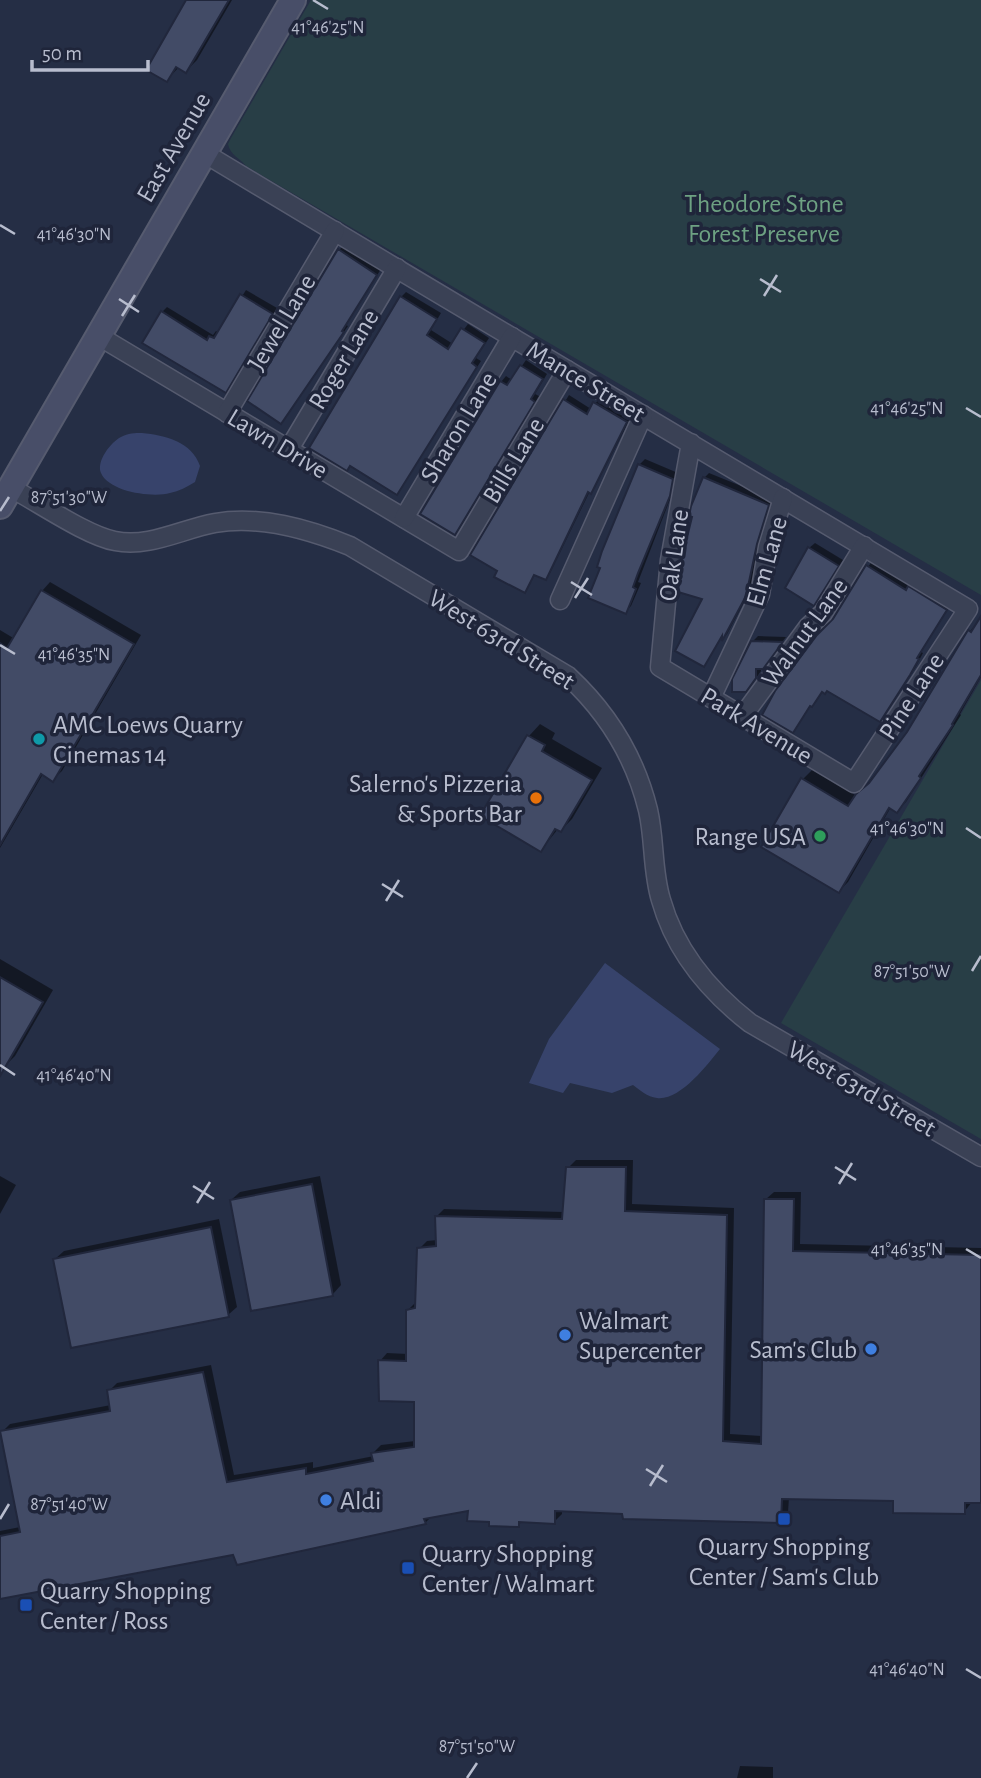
<svg xmlns="http://www.w3.org/2000/svg" width="981" height="1778" font-family="'Alegreya Sans',sans-serif">
<style>
.green{fill:#283e46}
.water{fill:#37436b}
.shadow{fill:#0007}
.building{fill:#424b66;stroke:#21273c;stroke-width:2}
.lines{fill:none;stroke-linecap:round;stroke-linejoin:round}
.street-casing{stroke:#565b6f;stroke-width:21}
.secondary-casing{stroke:#565b6f;stroke-width:28}
.street{stroke:#3a4155;stroke-width:18}
.secondary{stroke:#484e68;stroke-width:24}
.ticks{fill:none;stroke:#b8bdce;stroke-width:2.5}
.culture-dot{fill:#0f9aa8;stroke:#1f253a;stroke-width:2.5}
.food-dot{fill:#e8710a;stroke:#1f253a;stroke-width:2.5}
.leisure-dot{fill:#2e9e5b;stroke:#1f253a;stroke-width:2.5}
.shop-dot{fill:#3f7fe0;stroke:#1f253a;stroke-width:2.5}
.transit-dot{fill:#1a4fb4;stroke:#1f253a;stroke-width:2.5}
.labels{text-anchor:middle;stroke-width:7;stroke-linejoin:round;paint-order:stroke}
.street-label{font-size:26px;fill:#b8bdce;stroke:#1f253a}
.park-label{font-size:26px;fill:#6da182;stroke:#1f253a}
.poi-label{font-size:26px;fill:#b8bdce;stroke:#1f253a;text-anchor:start}
.ticks-label{font-size:18px;text-anchor:middle;fill:#b8bdce;stroke:#1f253a;stroke-width:7;stroke-linejoin:round;paint-order:stroke}
</style>
<rect width="100%" height="100%" fill="#252e45"/>
<g class="green">
<path d="M 311,0 L 981,0 L 981,595 L 246,166 C 240,158 230,155 228,144 L 231,138 Z"/>
<polygon points="981,680 981,1139 781,1023"/>
</g>
<g class="water">
<path d="M 142,433 C 165,435 192,442 200,466 L 195,482 C 187,487 179,491 170,493 C 153,498 109,492 101,473 C 96,461 111,442 121,437 C 128,433 135,433 142,433 Z"/>
<path d="M 605,963 L 720,1049 C 707,1065 680,1101 657,1098 C 647,1097 640,1090 633,1085 L 612,1093 L 570,1083 L 563,1093 L 529,1083 L 549,1039 Z"/>
</g>
<g class="shadow">
<polygon points="188,0 232,0 197,60 186,71 179,67 167,80"/>
<polygon points="344,245 381,269 346,325 348,326 281,422 339,250"/>
<polygon points="246,290 277,308 225,391 162,312 167,307 213,335 216,331 219,333"/>
<polygon points="406,292 441,313 431,330 453,344 468,324 489,338 476,358 481,361 397,493 401,297"/>
<polygon points="526,360 547,374 535,394 539,396 460,528 455,533 501,382 506,376 512,380"/>
<polygon points="569,395 591,409 599,399 631,417 595,487 590,491 550,573 545,578 535,574 525,591 472,554"/>
<polygon points="645,459 678,473 674,489 638,582 641,583 631,606 626,611 602,567 639,465"/>
<polygon points="709,473 773,499 762,537 751,589 727,634 724,637 724,634 704,665 704,478"/>
<polygon points="815,543 843,560 814,603 809,548"/>
<polygon points="872,561 951,604 921,652 923,653 915,668 880,720 828,689 823,691 811,704 792,731 834,620"/>
<polygon points="50,582 141,635 62,771 53,779 43,774 0,848 0,630 15,639 42,591"/>
<polygon points="981,619 981,677 960,714 961,715 906,802 896,811 891,807 848,882 839,891 803,779 812,770 857,796 909,733 970,631"/>
<polygon points="758,636 786,637 768,661 761,667 761,671 752,684 752,642"/>
<polygon points="540,724 555,733 552,739 602,768 572,819 561,830 558,829 541,850 482,816 529,736"/>
<polygon points="0,959 53,990 15,1056 3,1068 0,1066"/>
<polygon points="576,1160 633,1160 632,1204 734,1208 730,1434 762,1436 766,1199 774,1192 801,1192 800,1244 981,1248 981,1502 972,1502 964,1512 895,1499 789,1497 788,1513 781,1521 562,1509 562,1514 554,1522 523,1521 518,1525 491,1520 469,1509 432,1516 425,1523 235,1553 0,1597 0,1531 20,1527 2,1432 10,1424 111,1405 109,1391 117,1383 211,1365 234,1475 313,1462 313,1468 374,1456 373,1453 381,1445 415,1441 416,1401 380,1361 387,1353 408,1354 407,1311 415,1303 419,1249 427,1241 437,1240 436,1217 444,1209 564,1212 568,1168"/>
<polygon points="0,1176 16,1185 0,1214"/>
<polygon points="320,1176 341,1285 333,1294 231,1200 240,1192"/>
<polygon points="219,1219 237,1307 228,1315 55,1259 64,1251"/>
<polygon points="740,1766 773,1767 773,1778 737,1778"/>
</g>
<g class="building">
<polygon points="186,0 229,0 186,73 176,67 167,82 146,70"/>
<polygon points="338,249 377,275 342,331 344,332 281,424 247,401"/>
<polygon points="240,294 273,314 226,393 142,343 161,311 207,340 209,336 214,338"/>
<polygon points="400,296 437,319 427,335 448,349 461,328 485,343 472,363 477,367 397,495 350,466 347,471 309,448"/>
<polygon points="520,365 543,379 531,399 535,402 455,535 420,514 500,381 507,385"/>
<polygon points="563,399 587,414 593,402 627,422 591,494 588,492 546,580 534,575 525,593 494,577 497,571 470,555"/>
<polygon points="638,464 673,479 670,496 638,573 633,587 636,589 626,614 588,598 600,568 597,567 602,551"/>
<polygon points="703,477 769,505 757,544 746,596 722,641 722,636 704,667 675,651 702,599 678,592 681,562 692,517 689,516 691,506"/>
<polygon points="808,547 839,566 814,606 785,588"/>
<polygon points="866,565 906,590 908,586 947,610 917,658 919,659 910,675 880,722 827,691 825,694 822,692 812,707 810,706 793,733 762,715 775,691 817,635 833,619"/>
<polygon points="41,590 134,644 53,782 41,774 0,845 0,643 7,648"/>
<polygon points="981,616 981,675 952,724 953,725 919,776 921,778 897,813 889,808 839,893 761,847 801,778 848,806 856,794 869,783 907,732 968,630 971,632"/>
<polygon points="751,641 783,642 763,669 756,669 756,678 746,692 732,692 732,679"/>
<polygon points="527,735 545,745 542,751 592,780 561,832 555,829 541,852 480,816"/>
<polygon points="0,977 43,1002 0,1076"/>
<polygon points="566,1167 626,1167 625,1211 727,1215 723,1441 761,1444 764,1199 794,1199 793,1251 981,1255 981,1503 965,1503 965,1514 893,1513 893,1501 782,1499 781,1523 623,1519 622,1514 555,1511 555,1524 519,1522 519,1527 489,1526 489,1522 467,1521 468,1511 424,1519 426,1524 237,1565 233,1555 0,1599 0,1536 20,1532 0,1431 110,1411 107,1390 203,1372 227,1482 306,1468 306,1474 373,1461 371,1453 414,1447 414,1402 379,1401 378,1360 406,1361 406,1310 415,1308 417,1248 436,1246 435,1216 562,1219"/>
<polygon points="312,1184 333,1296 251,1311 230,1200"/>
<polygon points="211,1227 229,1317 71,1348 53,1259"/>
</g>
<g class="lines">
<g class="street-casing">
<g id="street">
<path d="M 204,153 C 458,306 713,457 968,609 L 854,783 L 660,667 L 670,560 L 691,443"/>
<polyline points="97,335 459,551 567,370"/>
<polyline points="227,413 335,231"/>
<polyline points="289,449 397,268"/>
<path d="M 11,488 C 38,502 87,536 115,541 C 149,548 182,529 215,523 C 260,515 308,529 350,546 L 568,676 C 608,713 635,757 648,810 C 655,840 652,871 661,900 C 675,950 709,991 750,1023 L 981,1157"/>
<polyline points="404,518 512,337"/>
<polyline points="560,600 643,415"/>
<polyline points="711,698 760,594 768,547 783,498"/>
<polyline points="742,717 808,627 823,613 864,546"/>
</g>
</g>
<g class="secondary-casing">
<polyline id="secondary" points="0,506 293,0"/>
</g>
<use href="#street" class="street"/>
<use href="#secondary" class="secondary"/>
</g>
<path class="ticks" d="M 313,0 L 328,9M 0,225 L 15,234M 760,279 L 781,292M 764,296 L 777,275M 119,299 L 139,312M 122,316 L 135,295M 966,408 L 981,417M 0,511 L 9,497M 571,582 L 592,595M 575,598 L 588,578M 0,645 L 15,654M 966,828 L 981,838M 382,884 L 403,897M 386,901 L 399,880M 972,971 L 981,956M 0,1065 L 15,1075M 835,1167 L 856,1180M 839,1184 L 852,1163M 193,1186 L 214,1199M 197,1203 L 210,1182M 966,1249 L 981,1258M 646,1469 L 667,1482M 650,1486 L 663,1465M 0,1519 L 9,1504M 966,1669 L 981,1678M 467,1778 L 477,1763"/>
<circle class="culture-dot" cx="39" cy="739" r="7"/>
<circle class="food-dot" cx="536" cy="798" r="7"/>
<circle class="leisure-dot" cx="820" cy="836" r="7"/>
<g class="shop-dot">
<circle cx="565" cy="1335" r="7"/>
<circle cx="871" cy="1349" r="7"/>
<circle cx="326" cy="1500" r="7"/>
</g>
<g class="transit-dot">
<rect x="777" y="1512" width="14" height="14" rx="3.5"/>
<rect x="401" y="1561" width="14" height="14" rx="3.5"/>
<rect x="19" y="1598" width="14" height="14" rx="3.5"/>
</g>
<g class="labels">
<g class="street-label">
<text transform="translate(173 147) rotate(-60)" y="9">East Avenue</text>
<text transform="translate(281 322) rotate(-59)" y="9">Jewel Lane</text>
<text transform="translate(343 359) rotate(-59)" y="9">Roger Lane</text>
<text transform="translate(586 381) rotate(31)" y="9">Mance Street</text>
<text transform="translate(458 427) rotate(-59)" y="9">Sharon Lane</text>
<text transform="translate(278 443) rotate(31)" y="9">Lawn Drive</text>
<text transform="translate(513 460) rotate(-59)" y="9">Bills Lane</text>
<text transform="translate(673 555) rotate(-82)" y="9">Oak Lane</text>
<text transform="translate(766 561) rotate(-74)" y="9">Elm Lane</text>
<text transform="translate(804 632) rotate(-54)" y="9">Walnut Lane</text>
<text transform="translate(502 639) rotate(32)" y="9">West 63rd Street</text>
<text transform="translate(911 696) rotate(-57)" y="9">Pine Lane</text>
<text transform="translate(757 725) rotate(31)" y="9">Park Avenue</text>
<text transform="translate(862 1088) rotate(30)" y="9">West 63rd Street</text>
</g>
<g class="park-label">
<text x="764" y="212">Theodore Stone<tspan x="764" dy="30">Forest Preserve</tspan></text>
</g>
<g class="poi-label">
<text x="53" y="733">AMC Loews Quarry<tspan x="53" dy="30">Cinemas 14</tspan></text>
<text x="522" y="792" text-anchor="end">Salerno's Pizzeria<tspan x="522" dy="30">&amp; Sports Bar</tspan></text>
<text x="806" y="845" text-anchor="end">Range USA</text>
<text x="579" y="1329">Walmart<tspan x="579" dy="30">Supercenter</tspan></text>
<text x="857" y="1358" text-anchor="end">Sam's Club</text>
<text x="340" y="1509">Aldi</text>
<text x="784" y="1555" text-anchor="middle">Quarry Shopping<tspan x="784" dy="30">Center / Sam's Club</tspan></text>
<text x="422" y="1562">Quarry Shopping<tspan x="422" dy="30">Center / Walmart</tspan></text>
<text x="40" y="1599">Quarry Shopping<tspan x="40" dy="30">Center / Ross</tspan></text>
</g>
</g>
<g class="ticks-label">
<text x="328" y="33">41°46'25"N</text>
<text x="74" y="240">41°46'30"N</text>
<text x="907" y="414">41°46'25"N</text>
<text x="69" y="503">87°51'30"W</text>
<text x="74" y="660">41°46'35"N</text>
<text x="907" y="834">41°46'30"N</text>
<text x="912" y="977">87°51'50"W</text>
<text x="74" y="1081">41°46'40"N</text>
<text x="907" y="1255">41°46'35"N</text>
<text x="69" y="1510">87°51'40"W</text>
<text x="907" y="1675">41°46'40"N</text>
<text x="477" y="1752">87°51'50"W</text>
</g>
<path d="M32 60v10h116v-10" fill="none" stroke="#b8bdce" stroke-width="3.5"/>
<text x="42" y="60" font-size="21" fill="#b8bdce" stroke="#1f253a" stroke-width="5" paint-order="stroke">50 m</text>
</svg>
